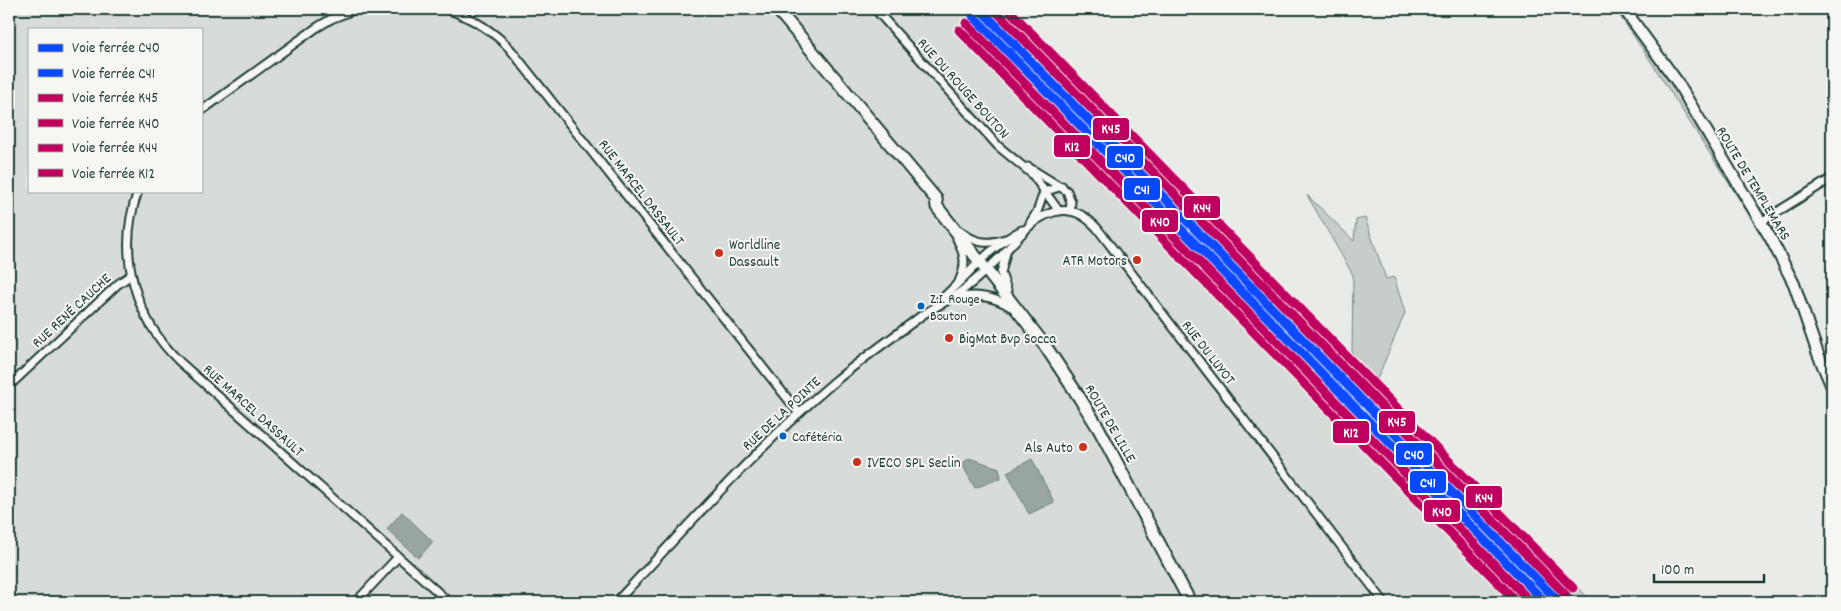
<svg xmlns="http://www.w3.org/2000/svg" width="1841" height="611" font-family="Dekko,sans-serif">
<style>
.built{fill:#d8dcd8;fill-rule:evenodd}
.green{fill:#c7cec9;stroke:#73867e}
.water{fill:#99a6a0;stroke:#687c75}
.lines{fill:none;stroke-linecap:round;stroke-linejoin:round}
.street-casing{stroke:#1f3d34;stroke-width:11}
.secondary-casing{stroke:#1f3d34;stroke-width:14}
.primary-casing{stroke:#1f3d34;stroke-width:15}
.street{stroke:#f6f6f2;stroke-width:7}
.secondary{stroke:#f6f6f2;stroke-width:10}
.primary{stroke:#f6f6f2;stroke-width:11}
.rail-1-casing{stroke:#f6f6f2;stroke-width:12}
.rail-2-casing{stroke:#f6f6f2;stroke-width:12}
.rail-3-casing{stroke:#f6f6f2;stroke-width:12}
.rail-4-casing{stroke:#f6f6f2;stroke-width:12}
.rail-5-casing{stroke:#f6f6f2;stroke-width:12}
.rail-6-casing{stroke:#f6f6f2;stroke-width:12}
.rail-1{stroke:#0749ff;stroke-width:9}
.rail-2{stroke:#0749ff;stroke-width:9}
.rail-3{stroke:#bf005f;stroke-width:9}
.rail-4{stroke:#bf005f;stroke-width:9}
.rail-5{stroke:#bf005f;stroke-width:9}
.rail-6{stroke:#bf005f;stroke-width:9}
.poi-dot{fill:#c8321e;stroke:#f6f6f2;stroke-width:2}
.bus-dot{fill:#0065bd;stroke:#f6f6f2;stroke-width:2}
.labels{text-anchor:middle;stroke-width:4;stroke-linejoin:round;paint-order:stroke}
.bus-label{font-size:14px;fill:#1f3d34;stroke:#f6f6f2;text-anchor:start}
.street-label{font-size:15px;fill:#1f3d34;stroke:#f6f6f2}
.poi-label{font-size:15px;fill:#1f3d34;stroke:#f6f6f2;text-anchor:start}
.line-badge{stroke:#f6f6f2;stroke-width:2}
.badge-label{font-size:14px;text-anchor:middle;font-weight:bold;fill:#fff}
</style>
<rect width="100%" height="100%" fill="#e9ebe7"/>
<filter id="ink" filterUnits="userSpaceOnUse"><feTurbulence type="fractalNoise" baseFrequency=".02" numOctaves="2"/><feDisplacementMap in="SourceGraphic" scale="10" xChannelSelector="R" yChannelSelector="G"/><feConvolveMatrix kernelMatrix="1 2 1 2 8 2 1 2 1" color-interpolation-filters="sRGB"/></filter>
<g filter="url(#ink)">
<path class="built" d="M 9,9 L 993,9 L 1186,207 L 1372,391 L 1577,602 L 9,602 ZM 29,29 L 201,29 L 201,191 L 29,191 Z"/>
<g class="green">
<polygon points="1615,9 1631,9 1684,84 1758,206 1764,209 1773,208 1832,172 1832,184 1777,217 1773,225 1774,232 1799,283 1826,362 1832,374 1832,395 1816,362 1791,288 1762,235 1648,57"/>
<polygon points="1307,195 1354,241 1356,220 1365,218 1386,279 1394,277 1405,313 1372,391 1570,579 1592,602 1577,602 1349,370 1352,354 1353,275"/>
</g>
<g class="water">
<polygon points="969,458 999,468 1001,478 975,488 962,464"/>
<polygon points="1032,459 1054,502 1029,514 1007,472"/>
<polygon points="402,512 433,542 418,558 387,529"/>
</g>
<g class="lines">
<g class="street-casing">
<g id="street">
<path d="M 447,9 C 472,18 493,30 511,50 L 799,413"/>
<polyline points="875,9 998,146 1032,174 1059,211"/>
<polyline points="201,111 316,28 331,19 356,9"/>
<polyline points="1028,167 1067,191 1071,202 1070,211"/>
<path d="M 138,191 C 116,253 134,318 180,362 L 449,602"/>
<polyline points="1044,192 1062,186"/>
<polyline points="1761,222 1832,178"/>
<polyline points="1030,223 1037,212 1044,192"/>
<path d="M 960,231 C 975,243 987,245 1005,239"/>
<path d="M 957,239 C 964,253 967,264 960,279"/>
<polyline points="1006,253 1001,273 1007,290"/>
<path d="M 955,298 C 976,294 993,296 1011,307"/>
<path d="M 936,304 C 964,280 988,247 1022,230"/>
<polyline points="9,386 118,284 131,275"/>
<polyline points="356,602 398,557"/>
<path d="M 616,602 C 687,527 755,449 834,382 C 862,359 892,338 921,316 C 935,306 950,301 963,290 C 977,279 990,267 1002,255 C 1018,239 1031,218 1054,212 C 1072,207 1085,215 1097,228 L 1384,602"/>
</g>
</g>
<g class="secondary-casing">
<polyline id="secondary" points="1624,9 1676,80 1771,239 1794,284 1818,354 1832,387"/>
</g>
<g class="primary-casing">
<polyline id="primary" points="777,9 936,199 937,207 948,221 1046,347 1079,397 1099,429 1190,602"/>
</g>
<use href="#street" class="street"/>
<use href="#secondary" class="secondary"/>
<use href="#primary" class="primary"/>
<g class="rail-1-casing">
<polyline id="rail-1" points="980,9 1559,602"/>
</g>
<g class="rail-2-casing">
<polyline id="rail-2" points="973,16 1545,602"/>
</g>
<g class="rail-3-casing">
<polyline id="rail-3" points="994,9 1566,595"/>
</g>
<g class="rail-4-casing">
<polyline id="rail-4" points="966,23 1531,602"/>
</g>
<g class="rail-5-casing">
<polyline id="rail-5" points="1008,9 1573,588"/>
</g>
<g class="rail-6-casing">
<polyline id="rail-6" points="959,30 1517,602"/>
</g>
<use href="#rail-1" class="rail-1"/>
<use href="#rail-2" class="rail-2"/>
<use href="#rail-3" class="rail-3"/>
<use href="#rail-4" class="rail-4"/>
<use href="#rail-5" class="rail-5"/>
<use href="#rail-6" class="rail-6"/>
</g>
</g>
<g class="poi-dot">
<circle cx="719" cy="253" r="5"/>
<circle cx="1137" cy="260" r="5"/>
<circle cx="949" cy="338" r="5"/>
<circle cx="1083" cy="447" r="5"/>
<circle cx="857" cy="462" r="5"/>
</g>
<g class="bus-dot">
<circle cx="921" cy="306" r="4.5"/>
<circle cx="783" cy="436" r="4.5"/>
</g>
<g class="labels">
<g class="bus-label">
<text x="930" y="303">Z.I. Rouge<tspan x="930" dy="17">Bouton</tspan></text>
<text x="792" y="441">Cafétéria</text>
</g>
<g class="street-label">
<text transform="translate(964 88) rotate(48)" y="5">RUE DU ROUGE BOUTON</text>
<text transform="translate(1754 183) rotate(59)" y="5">ROUTE DE TEMPLEMARS</text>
<text transform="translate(642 192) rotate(52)" y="5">RUE MARCEL DASSAULT</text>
<text transform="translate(71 310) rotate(-43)" y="5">RUE RENÉ CAUCHE</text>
<text transform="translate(1209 352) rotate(52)" y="5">RUE DU LUYOT</text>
<text transform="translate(254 410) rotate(42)" y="5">RUE MARCEL DASSAULT</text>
<text transform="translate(781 413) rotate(-43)" y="5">RUE DE LA POINTE</text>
<text transform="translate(1111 423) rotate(60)" y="5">ROUTE DE LILLE</text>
</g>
<g class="poi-label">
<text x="729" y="249">Worldline<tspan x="729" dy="17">Dassault</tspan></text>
<text x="1127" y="265" text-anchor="end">ATR Motors</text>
<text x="959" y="343">BigMat Bvp Socca</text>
<text x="1073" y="452" text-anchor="end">Als Auto</text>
<text x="867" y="467">IVECO SPL Seclin</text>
</g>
</g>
<g class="line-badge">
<rect x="1092" y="117" width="38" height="24" rx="5" fill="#bf005f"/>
<rect x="1053" y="134" width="38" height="24" rx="5" fill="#bf005f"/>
<rect x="1106" y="145" width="38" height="24" rx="5" fill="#0749ff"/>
<rect x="1123" y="177" width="38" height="24" rx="5" fill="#0749ff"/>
<rect x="1183" y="195" width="38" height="24" rx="5" fill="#bf005f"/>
<rect x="1141" y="209" width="38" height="24" rx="5" fill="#bf005f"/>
<rect x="1378" y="410" width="38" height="24" rx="5" fill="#bf005f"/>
<rect x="1332" y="420" width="38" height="24" rx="5" fill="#bf005f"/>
<rect x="1395" y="442" width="38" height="24" rx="5" fill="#0749ff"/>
<rect x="1409" y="470" width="38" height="24" rx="5" fill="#0749ff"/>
<rect x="1465" y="485" width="38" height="24" rx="5" fill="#bf005f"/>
<rect x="1423" y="499" width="38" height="24" rx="5" fill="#bf005f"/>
</g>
<g class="badge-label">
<text x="1111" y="133">K45</text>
<text x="1072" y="151">K12</text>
<text x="1125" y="162">C40</text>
<text x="1142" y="194">C41</text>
<text x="1202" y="212">K44</text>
<text x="1160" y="226">K40</text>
<text x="1397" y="426">K45</text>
<text x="1351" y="437">K12</text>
<text x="1414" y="459">C40</text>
<text x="1428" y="487">C41</text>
<text x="1484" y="502">K44</text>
<text x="1442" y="516">K40</text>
</g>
<rect width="1841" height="611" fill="none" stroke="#f6f6f2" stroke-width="30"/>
<rect x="15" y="15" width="1811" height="581" fill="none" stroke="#1f3d34" stroke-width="2" filter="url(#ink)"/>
<rect x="28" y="28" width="175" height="165" fill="#f6f6f2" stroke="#a0aca6"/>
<rect x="38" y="44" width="25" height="8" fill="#0749ff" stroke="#a0aca6"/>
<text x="72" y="52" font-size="15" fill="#1f3d34">Voie ferrée C40</text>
<rect x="38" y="69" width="25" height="8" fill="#0749ff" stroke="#a0aca6"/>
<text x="72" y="78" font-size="15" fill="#1f3d34">Voie ferrée C41</text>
<rect x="38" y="94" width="25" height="8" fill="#bf005f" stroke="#a0aca6"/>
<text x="72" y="102" font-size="15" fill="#1f3d34">Voie ferrée K45</text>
<rect x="38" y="119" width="25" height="8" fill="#bf005f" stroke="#a0aca6"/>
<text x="72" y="128" font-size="15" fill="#1f3d34">Voie ferrée K40</text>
<rect x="38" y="144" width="25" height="8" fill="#bf005f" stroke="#a0aca6"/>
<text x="72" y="152" font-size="15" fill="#1f3d34">Voie ferrée K44</text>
<rect x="38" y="169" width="25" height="8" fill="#bf005f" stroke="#a0aca6"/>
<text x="72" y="178" font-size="15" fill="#1f3d34">Voie ferrée K12</text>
<path d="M1654 574v8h110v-8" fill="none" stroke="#1f3d34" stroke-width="2.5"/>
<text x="1661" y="574" font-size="15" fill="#1f3d34" stroke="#f6f6f2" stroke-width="4" paint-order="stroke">100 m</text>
</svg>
